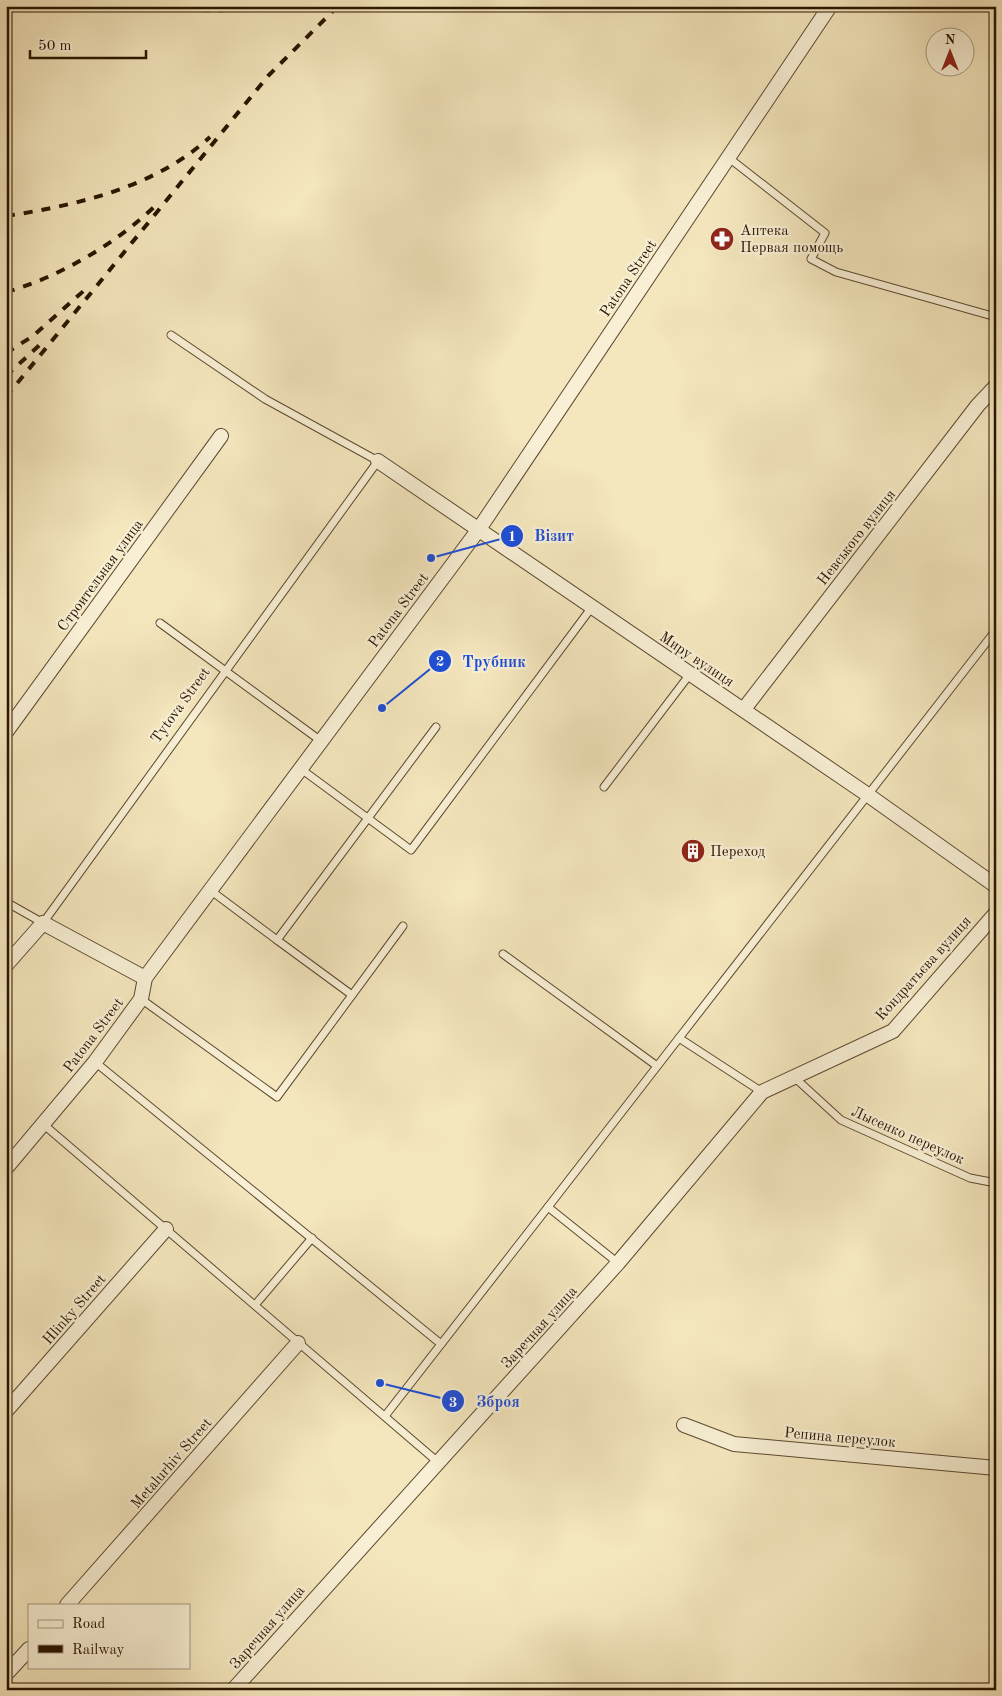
<svg xmlns="http://www.w3.org/2000/svg" width="1002" height="1696" font-family="'Old Standard TT',serif">
<style>
.lines{fill:none;stroke-linecap:round;stroke-linejoin:round}
.service-casing{stroke:#5c492f;stroke-width:9}
.minor-casing{stroke:#5c492f;stroke-width:16}
.service{stroke:#f8efd4;stroke-width:7}
.minor{stroke:#f8efd4;stroke-width:14}
.rail{stroke:#291500;stroke-width:4;stroke-dasharray:9 9;stroke-linecap:butt}
.labels{text-anchor:middle;stroke-width:4.5;stroke-linejoin:round;paint-order:stroke}
.poi-label{font-size:15px;fill:#291500;stroke:#f8efd4;text-anchor:start}
.street-label{font-size:15px;fill:#291500;stroke:#f8efd4}
.leader{fill:none;stroke:#1d4ed8;stroke-width:2}
.callout-dot{fill:#1d4ed8;stroke:#f8efd4;stroke-width:2}
.mark-label{font-size:15px;text-anchor:middle;font-weight:bold;fill:#fff}
.callout-label{font-size:16px;text-anchor:middle;font-weight:bold;fill:#1d4ed8;stroke:#f8efd4;stroke-width:4.5;stroke-linejoin:round;paint-order:stroke}
</style>
<rect width="100%" height="100%" fill="#f4e6bd"/>
<filter id="stains"><feTurbulence type="fractalNoise" baseFrequency=".004" numOctaves="4"/><feColorMatrix values="0 0 0 0 .2 0 0 0 0 .09 0 0 0 0 .02 0 0 0 .5 -.17"/></filter>
<radialGradient id="worn" r=".72"><stop offset=".6" stop-color="#630" stop-opacity="0"/><stop offset="1" stop-color="#630" stop-opacity=".3"/></radialGradient>
<g class="lines">
<g class="service-casing">
<g id="service">
<polyline points="729,158 825,233 811,259 836,272 996,317"/>
<polyline points="160,623 321,741"/>
<polyline points="301,769 411,850 592,607"/>
<polyline points="604,787 690,674"/>
<polyline points="210,890 277,940"/>
<polyline points="6,902 43,923 378,461 265,399 171,335"/>
<polyline points="503,954 657,1066"/>
<polyline points="352,995 277,940 436,727"/>
<polyline points="141,999 277,1097 403,926"/>
<polyline points="95,1062 441,1344"/>
<polyline points="794,1077 841,1120 970,1178 996,1183"/>
<polyline points="762,1092 679,1038 996,630"/>
<polyline points="43,1124 439,1463"/>
<polyline points="618,1263 548,1207 679,1038"/>
<polyline points="255,1305 312,1238"/>
<polyline points="385,1416 548,1207"/>
</g>
</g>
<g class="minor-casing">
<g id="minor">
<polyline points="378,461 868,795 996,886"/>
<polyline points="744,709 978,405 996,386"/>
<polyline points="6,732 221,436"/>
<polyline points="6,965 43,923 145,978"/>
<polyline points="6,1168 95,1062 141,999 145,978 479,529 830,6"/>
<polyline points="6,1411 166,1229"/>
<polyline points="684,1425 734,1444 996,1468"/>
<polyline points="67,1605 298,1343"/>
<polyline points="6,1674 29,1649"/>
<polyline points="233,1690 618,1263 762,1092 893,1031 996,913"/>
</g>
</g>
<use href="#service" class="service"/>
<use href="#minor" class="minor"/>
<g class="rail">
<polyline points="147,6 216,11 258,6"/>
<path d="M 6,216 C 78,205 156,187 210,137"/>
<path d="M 6,292 C 58,278 119,242 157,204"/>
<polyline points="6,353 33,336 88,287"/>
<polyline points="6,376 45,340"/>
<polyline points="6,397 268,76 338,6"/>
</g>
</g>
<defs>
<g id="pharmacy-disc" transform="scale(1.25)"><circle r="9.5" fill="#8f2418" stroke="#f8efd4"/><path d="M-2-6h4v4h4v4h-4v4h-4v-4h-4v-4h4Z" fill="#fff"/></g>
<g id="building-disc" transform="scale(1.25)"><circle r="9.5" fill="#8f2418" stroke="#f8efd4"/><path d="M-4-6H4V6H1V3H-1V6H-4ZM-2.5-4.3h1.7v1.8h-1.7ZM.8-4.3h1.7v1.8H.8ZM-2.5-1h1.7V.8h-1.7ZM.8-1h1.7V.8H.8Z" fill="#fff"/></g>
</defs>
<g fill-rule="evenodd">
<use href="#pharmacy-disc" x="722" y="239"/>
<use href="#building-disc" x="693" y="851"/>
</g>
<g class="labels">
<g class="poi-label">
<text x="740" y="235">Аптека<tspan x="740" dy="17">Первая помощь</tspan></text>
<text x="710" y="856">Переход</text>
</g>
<g class="street-label">
<text transform="translate(628 278) rotate(-56)" y="5">Patona Street</text>
<text transform="translate(856 537) rotate(-52)" y="5">Невського вулиця</text>
<text transform="translate(100 575) rotate(-54)" y="5">Строительная улица</text>
<text transform="translate(398 610) rotate(-53)" y="5">Patona Street</text>
<text transform="translate(697 659) rotate(34)" y="5">Миру вулиця</text>
<text transform="translate(180 705) rotate(-54)" y="5">Tytova Street</text>
<text transform="translate(923 968) rotate(-48)" y="5">Кондратьєва вулиця</text>
<text transform="translate(93 1035) rotate(-53)" y="5">Patona Street</text>
<text transform="translate(908 1135) rotate(24)" y="5">Лысенко переулок</text>
<text transform="translate(74 1309) rotate(-49)" y="5">Hlinky Street</text>
<text transform="translate(539 1327) rotate(-48)" y="5">Заречная улица</text>
<text transform="translate(840 1437) rotate(5)" y="5">Репина переулок</text>
<text transform="translate(171 1463) rotate(-49)" y="5">Metalurhiv Street</text>
<text transform="translate(267 1627) rotate(-49)" y="5">Заречная улица</text>
</g>
</g>
<path class="leader" d="M431 558L512 536M382 708L440 661M380 1383L453 1401"/>
<g class="callout-dot">
<circle cx="431" cy="558" r="5"/>
<circle cx="382" cy="708" r="5"/>
<circle cx="380" cy="1383" r="5"/>
<circle cx="512" cy="536" r="12"/>
<circle cx="440" cy="661" r="12"/>
<circle cx="453" cy="1401" r="12"/>
</g>
<g class="mark-label">
<text x="512" y="541">1</text>
<text x="440" y="666">2</text>
<text x="453" y="1407">3</text>
</g>
<g class="callout-label">
<text x="554" y="541">Візит</text>
<text x="494" y="667">Трубник</text>
<text x="498" y="1407">Зброя</text>
</g>
<rect width="1002" height="1696" fill="none" stroke="#f4e6bd" stroke-width="25"/>
<rect x="8" y="8" width="987" height="1681" fill="none" stroke="#291500" stroke-width="2.5"/>
<rect x="12" y="12" width="977" height="1671" fill="none" stroke="#291500"/>
<rect x="28" y="1604" width="162" height="65" fill="#f8efd4" stroke="#a5987f"/>
<rect x="38" y="1620" width="25" height="8" fill="#f8efd4" stroke="#a5987f"/>
<text x="72" y="1628" font-size="15" fill="#291500">Road</text>
<rect x="38" y="1645" width="25" height="8" fill="#291500" stroke="#a5987f"/>
<text x="72" y="1654" font-size="15" fill="#291500">Railway</text>
<g transform="translate(950 52)"><circle r="24" fill="#f8efd4" stroke="#a5987f"/>
<path d="M0-4L9 19L0 12L-9 19Z" fill="#8f2418"/>
<text y="-8" font-size="14" font-weight="bold" text-anchor="middle" fill="#291500">N</text>
</g>
<path d="M30 50v8h116v-8" fill="none" stroke="#291500" stroke-width="2.5"/>
<text x="38" y="50" font-size="15" fill="#291500" stroke="#f8efd4" stroke-width="4" paint-order="stroke">50 m</text>
<rect width="100%" height="100%" filter="url(#stains)"/>
<rect width="100%" height="100%" fill="url(#worn)"/>
</svg>
